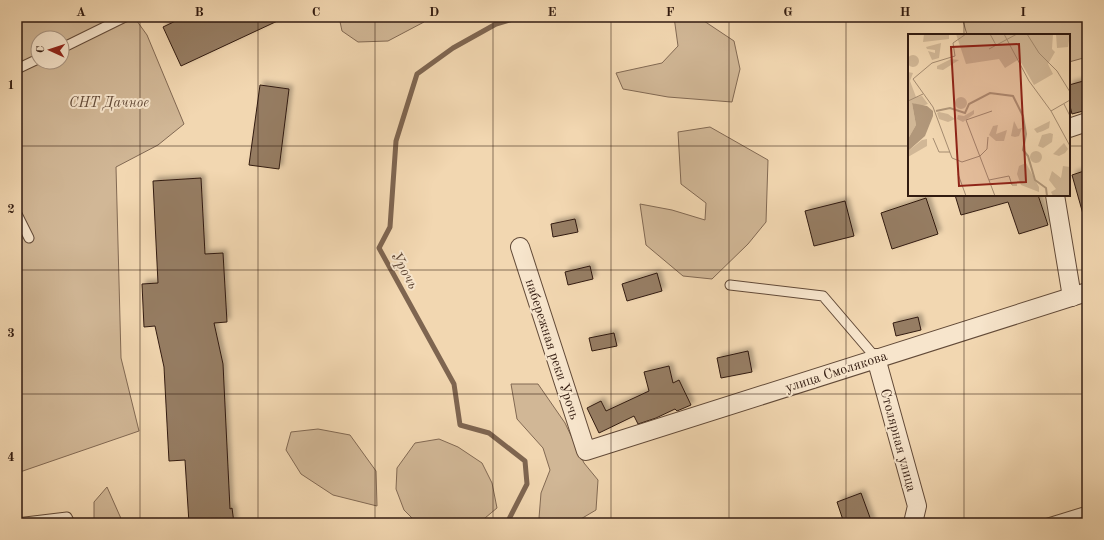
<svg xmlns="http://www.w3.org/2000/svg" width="1104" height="540" font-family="'Old Standard TT',serif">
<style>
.green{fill:#d1b796;stroke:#826953;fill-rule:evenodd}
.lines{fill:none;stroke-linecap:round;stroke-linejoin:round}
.stream{stroke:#7e6550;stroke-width:5}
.building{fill:#967d64;stroke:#321b10;filter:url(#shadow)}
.service-casing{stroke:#624a38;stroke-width:11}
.minor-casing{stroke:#624a38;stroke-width:20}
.service{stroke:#f7e5cc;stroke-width:9}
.minor{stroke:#f7e5cc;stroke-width:18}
.grid{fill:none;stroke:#321b10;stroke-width:1;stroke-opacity:0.55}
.labels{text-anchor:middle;stroke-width:4;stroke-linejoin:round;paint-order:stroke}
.park-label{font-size:14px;font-style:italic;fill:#624a38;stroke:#f7e5cc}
.street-label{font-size:14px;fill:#321b10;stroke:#f7e5cc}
.water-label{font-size:15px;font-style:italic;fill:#5e4635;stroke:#f7e5cc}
.inset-river{fill:none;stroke:#b1977a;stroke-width:2}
.inset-road{fill:none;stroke:#a58c71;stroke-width:1}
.view{fill:#8f2418;fill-opacity:0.15;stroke:#8f2418;stroke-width:2}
.inset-edge{fill:none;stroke:#321b10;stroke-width:2}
.neatline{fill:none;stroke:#321b10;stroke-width:1.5}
.grid-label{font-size:13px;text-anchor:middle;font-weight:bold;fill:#321b10}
</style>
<defs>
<filter id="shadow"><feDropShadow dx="3.5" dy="-3.5" stdDeviation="2" flood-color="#0004"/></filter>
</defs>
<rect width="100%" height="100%" fill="#f2d7b1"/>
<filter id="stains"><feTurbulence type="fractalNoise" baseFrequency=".005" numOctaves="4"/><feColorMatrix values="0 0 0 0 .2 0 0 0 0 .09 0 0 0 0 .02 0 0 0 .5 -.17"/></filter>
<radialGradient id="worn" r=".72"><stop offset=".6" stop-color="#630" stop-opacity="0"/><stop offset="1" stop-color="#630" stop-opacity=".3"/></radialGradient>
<g class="green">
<path d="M 17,17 L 134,17 L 147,35 L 184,124 L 158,145 L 116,167 L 121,358 L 139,431 L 17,473 ZM 38,38 L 62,38 L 62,62 L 38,62 Z"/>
<polygon points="339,17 427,17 424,22 388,41 358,42 342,31"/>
<polygon points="674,17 698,17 734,41 740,69 732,102 668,97 623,89 616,73 662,63 678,46"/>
<polygon points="962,17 1087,17 1087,57 1069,62 1069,35 967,35"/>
<polygon points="710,127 768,160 766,222 748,244 712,279 683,276 646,245 640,204 672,210 705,220 706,203 681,184 678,132"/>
<polygon points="511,384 538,384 565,423 584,463 598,480 596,510 574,523 559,523 539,518 541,493 550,470 543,448 517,419"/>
<polygon points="318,429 350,435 376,471 377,506 333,495 301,474 286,450 291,432"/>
<polygon points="439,439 458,447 482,463 492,483 497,508 479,523 417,523 404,510 396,489 397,468 415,443"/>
<polygon points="107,487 123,523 94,523 94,502"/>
</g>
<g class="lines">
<polyline class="stream" points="507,523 527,484 525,461 489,433 460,425 454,384 379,248 390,227 396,141 417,74 453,48 496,24 520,17"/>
</g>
<g class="building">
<polygon points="184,17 286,17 181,66 163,27"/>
<polygon points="1087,80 1087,110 1072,114 1069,102 1069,85"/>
<polygon points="260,85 289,89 279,169 249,165"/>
<polygon points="1087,170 1087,213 1083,214 1072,175"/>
<polygon points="201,178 205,254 223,253 227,322 214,323 223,364 230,509 232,508 234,523 189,523 185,460 169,461 164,367 155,326 144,327 142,284 158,283 153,181"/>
<polygon points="955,195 1038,195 1048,225 1019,234 1008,202 961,215"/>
<polygon points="926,198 938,234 892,249 881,213"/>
<polygon points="845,201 854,236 814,246 805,211"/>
<polygon points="575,219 578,232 553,237 551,224"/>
<polygon points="590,266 593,279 568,285 565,272"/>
<polygon points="657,273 662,291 627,301 622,284"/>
<polygon points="918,317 921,330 896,336 893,323"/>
<polygon points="614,333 617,346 592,351 589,338"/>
<polygon points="748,351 752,372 721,378 717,358"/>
<polygon points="669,366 673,383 679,380 691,405 677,411 675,409 656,418 638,424 634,416 599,433 587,408 601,401 606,411 649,391 644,372"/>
<polygon points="861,493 872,523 844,523 837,502"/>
</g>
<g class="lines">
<g class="service-casing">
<g id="service">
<polyline points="62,48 125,17"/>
<polyline points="17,69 38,59"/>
<polyline points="17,214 29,238"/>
<polyline points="730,285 823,296 876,358"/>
<polyline points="17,523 67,517 70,523"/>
<polyline points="1048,523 1087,511"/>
</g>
</g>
<g class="minor-casing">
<g id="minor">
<polyline points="1069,128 1087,122"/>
<polyline points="1055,195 1072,297"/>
<polyline points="520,247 586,451 1087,292"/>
<polyline points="876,358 917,506 913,523"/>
</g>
</g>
<use href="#service" class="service"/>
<use href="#minor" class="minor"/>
</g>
<path class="grid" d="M 140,17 L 140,523M 258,17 L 258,523M 375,17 L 375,523M 493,17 L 493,523M 611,17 L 611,523M 729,17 L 729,523M 846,17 L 846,523M 964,17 L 964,35M 17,146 L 909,146M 1069,146 L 1087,146M 964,195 L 964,523M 17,270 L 1087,270M 17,394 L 1087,394"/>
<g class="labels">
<g class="park-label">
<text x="109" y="107">СНТ Дачное</text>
</g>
<g class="street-label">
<text transform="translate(553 349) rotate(72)" y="5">набережная реки Урочь</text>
<text transform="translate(836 371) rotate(-18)" y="5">улица Смолякова</text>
<text transform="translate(899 440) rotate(75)" y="5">Столярная улица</text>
</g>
<g class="water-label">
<text transform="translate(405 270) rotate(61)" y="5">Урочь</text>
</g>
</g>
<g transform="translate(908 34)">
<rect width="162" height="162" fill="#f2d7b1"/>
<path d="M 16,0 L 41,0 L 41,5 L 15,8 ZM 48,0 L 145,0 L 144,15 L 147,18 L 140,30 L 145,40 L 126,51 L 111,25 L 97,34 L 91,25 L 58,30 ZM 148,0 L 162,0 L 160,13 L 149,14 ZM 33,9 L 31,24 L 24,26 L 20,17 L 27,19 L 27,16 L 19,15 L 18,13 ZM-1 27a6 6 0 1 1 12 0a6 6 0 1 1-12 0ZM 43,25 L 51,26 L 35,36 L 29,35 L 29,32 ZM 0,38 L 5,39 L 2,47 L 8,63 L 14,62 L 20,70 L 14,72 L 4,69 L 8,91 L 0,105 ZM47 69a6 6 0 1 1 12 0a6 6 0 1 1-12 0ZM 66,76 L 66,80 L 55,88 L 49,85 L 50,81 L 56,82 ZM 31,78 L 40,80 L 47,85 L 40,88 L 31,85 L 29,79 ZM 106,87 L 110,95 L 114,94 L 111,102 L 107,103 L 103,102 ZM 142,87 L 141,94 L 135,97 L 129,99 L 126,95 ZM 90,91 L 88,100 L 99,96 L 96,107 L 88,107 L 81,101 L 85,92 ZM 142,99 L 145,100 L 144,108 L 135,114 L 130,112 L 134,101 ZM 19,105 L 19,112 L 0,123 L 0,117 L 14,106 ZM 156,109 L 160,115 L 157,119 L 151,122 L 145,120 ZM122 123a6 6 0 1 1 12 0a6 6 0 1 1-12 0ZM 118,129 L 131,153 L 131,158 L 113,151 L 109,140 L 111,132 ZM 155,132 L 162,133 L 162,162 L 145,162 L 143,158 L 148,155 L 141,146 L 144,137 L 153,144 Z" fill="#d1b796"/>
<path d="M 4,69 L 19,72 L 25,77 L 25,82 L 17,102 L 0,117 L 0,105 L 8,91 Z" fill="#b1977a"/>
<path class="inset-river" d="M 28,77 L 42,74 L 57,79 L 61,70 L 82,59 L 105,62 L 115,82 L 118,100 L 115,116 L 120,122 L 127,146 L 138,154 L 139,162"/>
<path class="inset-road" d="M 58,0 L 45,9 L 47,22 L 24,29 L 5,45 L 25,73 L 44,124 L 54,128 L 72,122 L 79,115 L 80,103M 82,0 L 88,11M 96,0 L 121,47 L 143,77 L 162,112M 119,0 L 131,19 L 149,37 L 162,58M 81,15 L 109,0M 0,67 L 15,60M 156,70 L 162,82M 84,77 L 58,86 L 87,162M 143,77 L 162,66M 25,104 L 31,118 L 42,118M 50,140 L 58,162M 81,146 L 101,142 L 104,151 L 109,151"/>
<path class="view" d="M 111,10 L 118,148 L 51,152 L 43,13 Z"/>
<rect width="162" height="162" class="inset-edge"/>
</g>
<rect width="1104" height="540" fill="none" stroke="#f2d7b1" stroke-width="44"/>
<g transform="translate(50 50) rotate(273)"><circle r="19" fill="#f7e5cc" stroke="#a89481"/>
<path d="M0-3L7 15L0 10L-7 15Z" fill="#8f2418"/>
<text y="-6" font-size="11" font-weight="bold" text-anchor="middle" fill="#321b10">С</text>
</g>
<rect x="22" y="22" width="1060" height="496" class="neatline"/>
<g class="grid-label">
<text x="81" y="16">A</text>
<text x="199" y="16">B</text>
<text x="316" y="16">C</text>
<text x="434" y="16">D</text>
<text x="552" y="16">E</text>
<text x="670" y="16">F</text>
<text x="788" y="16">G</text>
<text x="905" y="16">H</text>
<text x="1023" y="16">I</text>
<text x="11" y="89">1</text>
<text x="11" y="213">2</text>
<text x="11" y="337">3</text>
<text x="11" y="461">4</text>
</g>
<rect width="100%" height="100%" filter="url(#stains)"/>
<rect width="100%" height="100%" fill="url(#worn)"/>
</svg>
